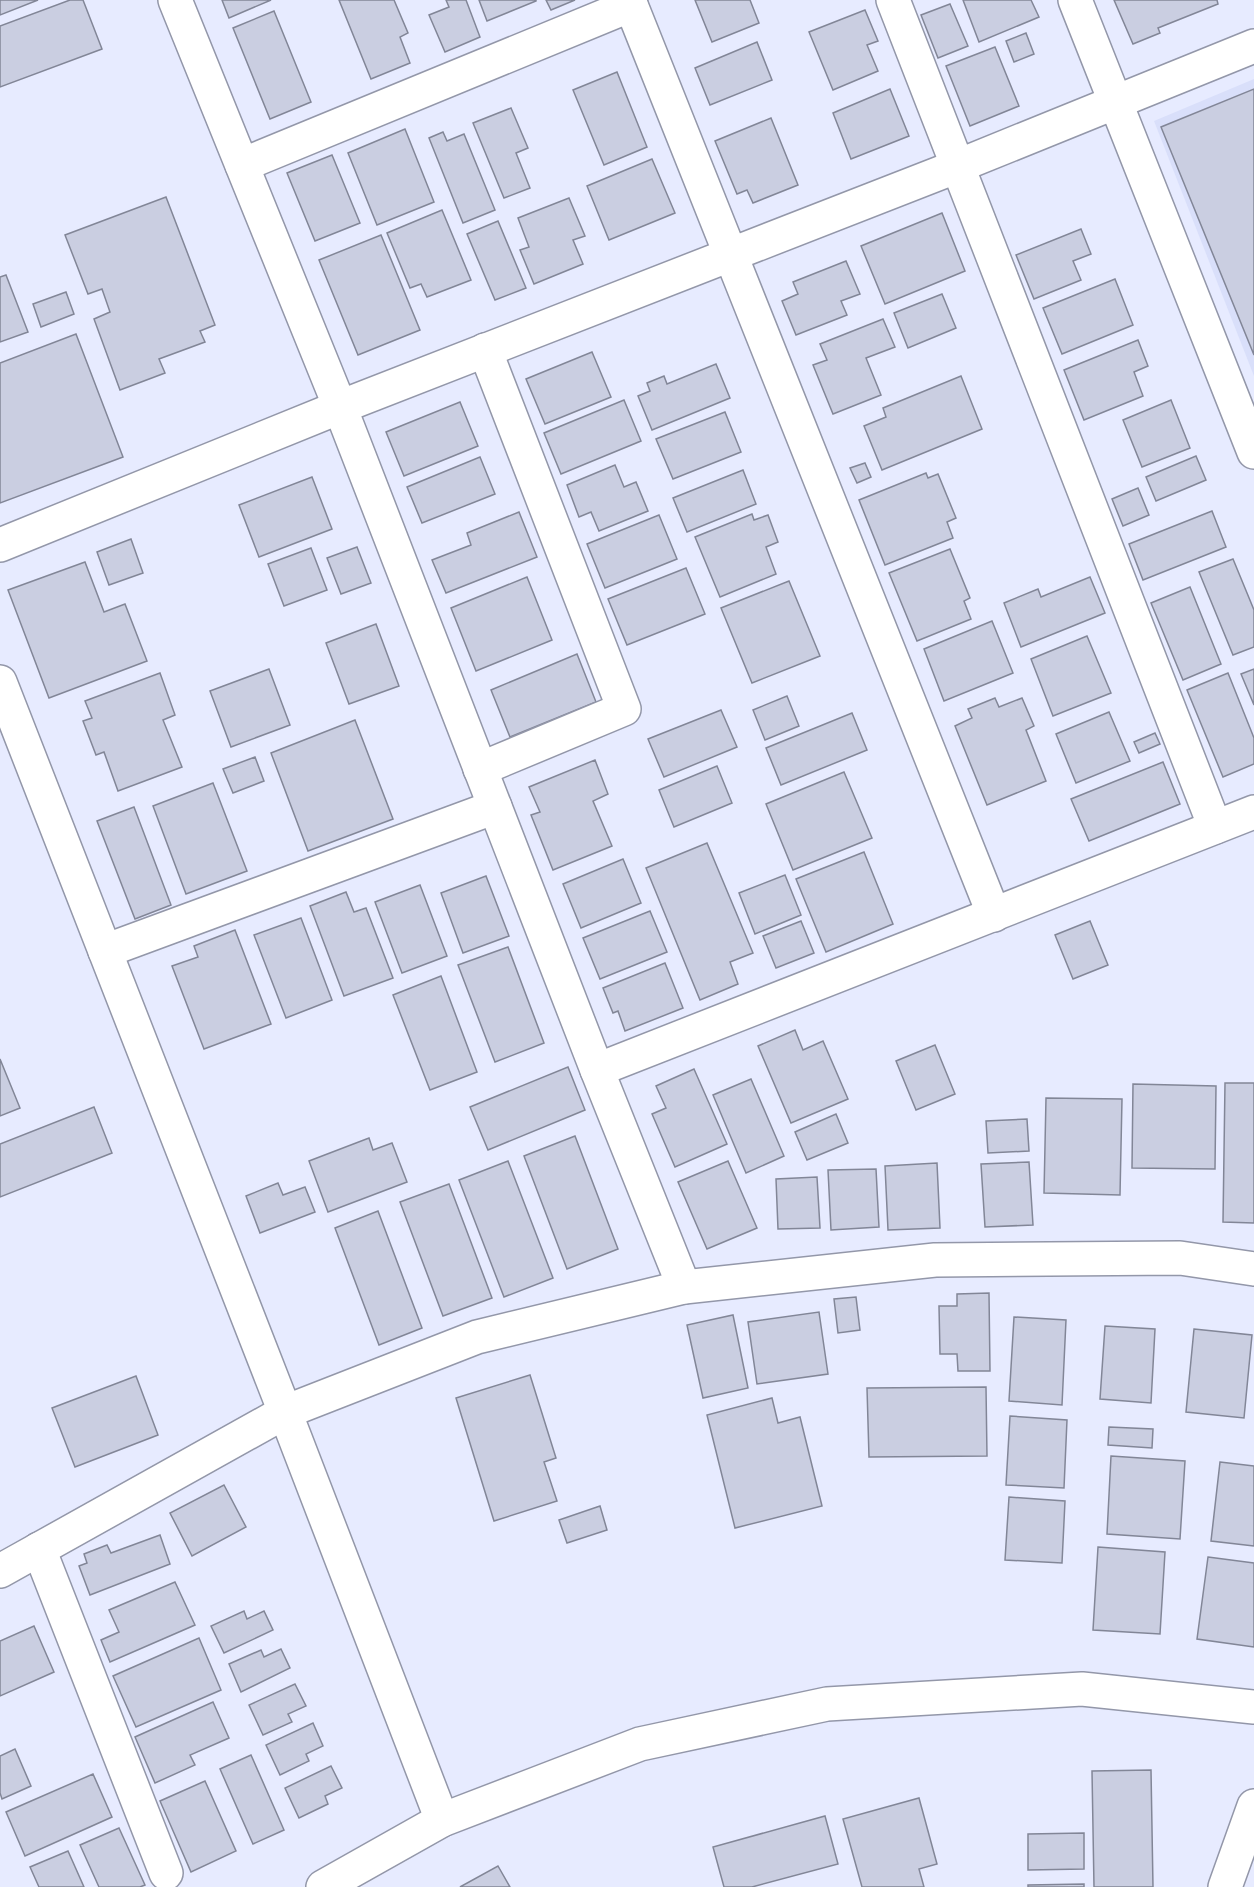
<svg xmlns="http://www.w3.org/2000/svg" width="1254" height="1887" font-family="'Varela Round',sans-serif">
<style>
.built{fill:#d9dffa}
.building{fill:#cacee1;stroke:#828697;stroke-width:1.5}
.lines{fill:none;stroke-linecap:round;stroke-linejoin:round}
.minor-casing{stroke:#9397a9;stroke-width:36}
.minor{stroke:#fff;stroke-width:33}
</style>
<rect width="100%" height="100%" fill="#e7ebff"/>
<polygon class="built" points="1254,79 1254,376 1154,121"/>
<g class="building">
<polygon points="0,0 38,0 0,15"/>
<polygon points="70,0 83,0 102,49 0,87 0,26"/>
<polygon points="222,0 271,0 229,18"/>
<polygon points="339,0 394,0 408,33 400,37 410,63 371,79"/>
<polygon points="446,0 466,0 480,37 445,52 429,15 449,7"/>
<polygon points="479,0 536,0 536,1 487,21"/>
<polygon points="546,0 575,0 551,10"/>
<polygon points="695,0 750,0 759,23 712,42"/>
<polygon points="963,0 1031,0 1039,17 979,42"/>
<polygon points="1114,0 1217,0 1218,4 1158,28 1160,33 1133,44"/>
<polygon points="950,4 968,46 938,58 921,15"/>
<polygon points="865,10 878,41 867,45 878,71 833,90 809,32"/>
<polygon points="274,11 311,102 270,119 233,28"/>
<polygon points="1026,33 1034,54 1014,62 1006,41"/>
<polygon points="757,42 772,80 710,105 695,68"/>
<polygon points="995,47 1019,106 970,126 946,66"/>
<polygon points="617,72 647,147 604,165 573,90"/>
<polygon points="890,89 909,136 851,159 833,113"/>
<polygon points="1254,89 1254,355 1161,127"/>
<polygon points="511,108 528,148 516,153 530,188 504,198 473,123"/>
<polygon points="771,118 798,185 753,203 747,190 737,194 715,141"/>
<polygon points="405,129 434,202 377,225 348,153"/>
<polygon points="443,132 447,141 464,134 495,210 463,223 429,138"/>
<polygon points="332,155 360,223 315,241 287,173"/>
<polygon points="652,159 675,213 609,240 587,186"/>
<polygon points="166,197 215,325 200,331 205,342 159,359 165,373 120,390 94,319 110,312 102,289 88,294 65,235"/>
<polygon points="569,198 585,236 573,240 583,264 534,284 520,250 529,247 518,218"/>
<polygon points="442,210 471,280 427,297 421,284 410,288 387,233"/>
<polygon points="942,213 965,271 885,304 861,246"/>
<polygon points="498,221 526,288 495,300 467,234"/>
<polygon points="1081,229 1091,254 1073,261 1081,280 1034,299 1016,255"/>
<polygon points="381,235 420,330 358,355 319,260"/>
<polygon points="846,261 860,294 841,301 847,315 796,335 782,301 798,294 793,282"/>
<polygon points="6,275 28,332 0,342 0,277"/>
<polygon points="1115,279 1133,325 1062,354 1043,308"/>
<polygon points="66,292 74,314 41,327 33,304"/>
<polygon points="942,294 956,328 908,348 894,313"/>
<polygon points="883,319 895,347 866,358 881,395 833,414 813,365 827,360 820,344"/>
<polygon points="76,334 123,457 0,503 0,363"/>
<polygon points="1138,340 1148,366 1134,372 1143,396 1084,420 1064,370"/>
<polygon points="592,352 611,397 545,424 526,379"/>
<polygon points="716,364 730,398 652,430 638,396 650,391 647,383 664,376 667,384"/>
<polygon points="961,376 982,429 882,470 864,426 886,417 883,408"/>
<polygon points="624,400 641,441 561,474 544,433"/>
<polygon points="1171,400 1190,448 1142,467 1123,420"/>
<polygon points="460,402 478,446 404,476 386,432"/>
<polygon points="725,412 741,452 673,479 656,439"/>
<polygon points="1196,456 1206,480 1156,501 1146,477"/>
<polygon points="480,457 495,494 422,523 407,487"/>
<polygon points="865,463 871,477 857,483 850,468"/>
<polygon points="615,465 624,487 636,482 648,511 599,531 591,512 579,517 567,485"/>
<polygon points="743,470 756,504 687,532 673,498"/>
<polygon points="926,473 928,478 938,474 956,518 947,522 953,538 885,565 859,500"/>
<polygon points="312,477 332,529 259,557 239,505"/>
<polygon points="1138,488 1149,515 1123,526 1112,499"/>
<polygon points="1212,511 1226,547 1143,580 1129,544"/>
<polygon points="519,512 537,557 446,593 432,560 471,545 467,533"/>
<polygon points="752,514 754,520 768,515 778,542 766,547 776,574 720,597 695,537"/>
<polygon points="659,515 677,559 605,588 587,544"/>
<polygon points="131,539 143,573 109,585 97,552"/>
<polygon points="357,547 371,583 341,594 327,558"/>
<polygon points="311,548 327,590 284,606 268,564"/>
<polygon points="950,549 970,598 964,601 971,619 917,641 889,573"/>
<polygon points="1233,559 1254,610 1254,647 1233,655 1199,572"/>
<polygon points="85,562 104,612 125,604 147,661 49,698 8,590"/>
<polygon points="686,568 705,614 627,645 608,599"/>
<polygon points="527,577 552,640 476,671 451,608"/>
<polygon points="1090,577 1105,613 1021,647 1004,603 1038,589 1041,597"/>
<polygon points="789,581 820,656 752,683 721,608"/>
<polygon points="1190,587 1221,664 1183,680 1151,603"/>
<polygon points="992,621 1013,673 944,701 924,649"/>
<polygon points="376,624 399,686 349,704 326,643"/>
<polygon points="1087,636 1111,693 1053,716 1031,659"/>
<polygon points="577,654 596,702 510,737 491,690"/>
<polygon points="269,669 290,725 231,747 210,691"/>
<polygon points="1254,669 1254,705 1241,674"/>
<polygon points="160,673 175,715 163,720 182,767 118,791 104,752 96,755 83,721 92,718 85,701"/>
<polygon points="1228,673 1254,738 1254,764 1223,777 1187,690"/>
<polygon points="787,696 799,726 765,740 753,710"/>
<polygon points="995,698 999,707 1022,698 1034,726 1026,730 1046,781 987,805 955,726 972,718 968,709"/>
<polygon points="721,710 737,747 664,777 648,739"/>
<polygon points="1109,712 1130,761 1076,783 1056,734"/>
<polygon points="852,713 867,750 781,785 766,748"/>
<polygon points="355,720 393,819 308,851 271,753"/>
<polygon points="1155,733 1160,744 1139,753 1134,742"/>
<polygon points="255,757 264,781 233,793 223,769"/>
<polygon points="595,760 608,794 593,801 612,846 553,870 531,815 540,812 529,787"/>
<polygon points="1163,762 1180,804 1089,841 1071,799"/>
<polygon points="717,766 732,803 674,827 659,790"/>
<polygon points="844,772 872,838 793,870 766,804"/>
<polygon points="213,783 247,871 186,894 153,806"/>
<polygon points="134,807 171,905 135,919 97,821"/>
<polygon points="707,843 753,953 730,962 738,984 700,1000 646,868"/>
<polygon points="864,852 893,924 826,952 796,879"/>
<polygon points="623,859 641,903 581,928 563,884"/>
<polygon points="785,875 801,915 755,934 739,893"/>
<polygon points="486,876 509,936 463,953 441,893"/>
<polygon points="420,885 447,956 402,973 375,902"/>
<polygon points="346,892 354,912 366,908 393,978 344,996 310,906"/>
<polygon points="650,911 667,952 600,979 583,938"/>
<polygon points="301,918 332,1000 286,1018 254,935"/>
<polygon points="801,921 814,953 776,968 763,936"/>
<polygon points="1090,921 1108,965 1073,979 1055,935"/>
<polygon points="235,930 271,1024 204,1049 172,966 198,957 194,946"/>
<polygon points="508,947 544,1043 495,1062 458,965"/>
<polygon points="665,963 683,1008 625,1031 618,1011 613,1013 603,988"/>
<polygon points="441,976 477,1072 430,1090 393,995"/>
<polygon points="795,1030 803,1050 823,1041 848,1099 791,1123 758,1046"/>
<polygon points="935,1045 955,1094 916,1110 896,1061"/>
<polygon points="0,1059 20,1108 0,1116"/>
<polygon points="568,1067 585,1110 488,1150 470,1107"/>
<polygon points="694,1069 727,1144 675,1167 652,1114 666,1108 656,1086"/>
<polygon points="751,1079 784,1156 746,1173 713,1095"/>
<polygon points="1225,1083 1254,1083 1254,1223 1223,1222"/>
<polygon points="1133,1084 1216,1086 1215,1169 1132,1168"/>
<polygon points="1046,1098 1122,1099 1120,1195 1044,1193"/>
<polygon points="94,1107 112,1153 0,1197 0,1144"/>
<polygon points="836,1114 848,1143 807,1160 795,1132"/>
<polygon points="1027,1119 1029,1151 988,1153 986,1121"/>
<polygon points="575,1136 618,1249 567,1269 524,1156"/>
<polygon points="369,1138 373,1150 392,1143 407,1182 328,1212 309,1161"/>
<polygon points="508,1161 553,1278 504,1297 459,1180"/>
<polygon points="728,1161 757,1228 707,1249 678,1182"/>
<polygon points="1029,1162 1033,1225 985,1227 981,1164"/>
<polygon points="937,1163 940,1228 888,1230 885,1166"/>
<polygon points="876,1169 879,1227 831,1230 828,1170"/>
<polygon points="817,1177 820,1228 778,1229 776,1179"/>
<polygon points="278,1183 283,1195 305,1187 315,1212 260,1233 246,1196"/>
<polygon points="449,1184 492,1298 443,1316 400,1202"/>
<polygon points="378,1211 422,1328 379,1345 335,1228"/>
<polygon points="989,1293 990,1371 958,1371 957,1354 940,1354 939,1306 957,1306 957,1294"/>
<polygon points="856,1297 860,1330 838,1333 834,1299"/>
<polygon points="819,1312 828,1374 757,1384 748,1322"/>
<polygon points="733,1315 748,1388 703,1398 687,1325"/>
<polygon points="1014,1317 1066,1320 1062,1405 1009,1401"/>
<polygon points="1105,1326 1155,1329 1151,1403 1100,1399"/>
<polygon points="1194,1329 1252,1335 1244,1418 1186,1412"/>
<polygon points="530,1375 556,1458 544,1462 557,1501 494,1521 456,1398"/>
<polygon points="136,1376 158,1435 75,1467 52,1408"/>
<polygon points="986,1387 987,1456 869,1457 867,1388"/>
<polygon points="772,1398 778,1423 800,1417 822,1506 735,1528 707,1415"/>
<polygon points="1010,1416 1067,1420 1064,1488 1006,1485"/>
<polygon points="1109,1427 1153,1429 1152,1448 1108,1445"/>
<polygon points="1111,1456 1185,1461 1180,1539 1107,1534"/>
<polygon points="1220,1462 1254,1466 1254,1546 1211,1541"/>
<polygon points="224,1485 246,1527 192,1556 170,1513"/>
<polygon points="1009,1497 1065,1501 1062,1563 1005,1560"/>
<polygon points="600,1506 607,1530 567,1543 559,1520"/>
<polygon points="160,1535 170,1564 90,1595 79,1566 87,1563 84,1554 107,1545 111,1553"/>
<polygon points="1098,1547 1165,1552 1160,1634 1093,1630"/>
<polygon points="1208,1557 1254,1563 1254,1647 1197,1639"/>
<polygon points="175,1582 195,1625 110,1662 101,1640 119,1632 109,1610"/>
<polygon points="244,1611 247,1619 264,1611 273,1630 224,1653 211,1626"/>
<polygon points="34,1626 54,1672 0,1696 0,1641"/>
<polygon points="199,1638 221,1690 136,1727 113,1676"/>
<polygon points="281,1649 290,1668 241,1692 229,1664 261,1650 264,1657"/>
<polygon points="295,1684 306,1706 288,1714 292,1722 263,1735 249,1705"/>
<polygon points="213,1702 229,1738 190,1755 195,1765 155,1783 135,1737"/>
<polygon points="313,1723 323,1746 306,1754 309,1761 280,1775 266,1745"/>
<polygon points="15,1749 31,1786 2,1799 0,1793 0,1756"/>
<polygon points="251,1755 284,1830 253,1844 220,1769"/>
<polygon points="331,1766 342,1788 325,1796 328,1804 299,1818 285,1788"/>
<polygon points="1151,1770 1153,1887 1094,1887 1092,1771"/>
<polygon points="93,1774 112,1817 25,1856 6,1812"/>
<polygon points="205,1781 236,1851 191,1872 160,1801"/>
<polygon points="919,1798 937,1864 919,1869 924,1887 862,1887 843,1819"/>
<polygon points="825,1816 838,1864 752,1887 724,1887 713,1847"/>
<polygon points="119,1828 145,1885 140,1887 99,1887 80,1845"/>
<polygon points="1084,1833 1084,1869 1028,1870 1028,1834"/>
<polygon points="68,1851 84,1887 39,1887 30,1867"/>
<polygon points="498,1866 510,1887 460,1887"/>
<polygon points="1084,1884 1084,1887 1028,1887 1028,1885"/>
</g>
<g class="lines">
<g class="minor-casing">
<g id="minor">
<polyline points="175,0 340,407 597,1070 684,1287"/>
<polyline points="629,0 994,915"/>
<polyline points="893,0 1215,827"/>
<polyline points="1075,0 1254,452"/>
<polyline points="242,165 631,5"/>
<polyline points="0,545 340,407 958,166 1254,46"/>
<polyline points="0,682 285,1412 442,1820"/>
<polyline points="480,769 624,709 485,350"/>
<polyline points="105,951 495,807"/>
<polyline points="597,1070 1254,812"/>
<polyline points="39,1549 166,1873"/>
<polyline points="0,1571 285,1412 477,1337 684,1287 935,1260 1180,1258 1254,1269"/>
<polyline points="323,1887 442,1820 640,1744 827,1704 1082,1689 1254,1707"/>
<polyline points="1225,1887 1254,1806"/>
</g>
</g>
<use href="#minor" class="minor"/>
</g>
</svg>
